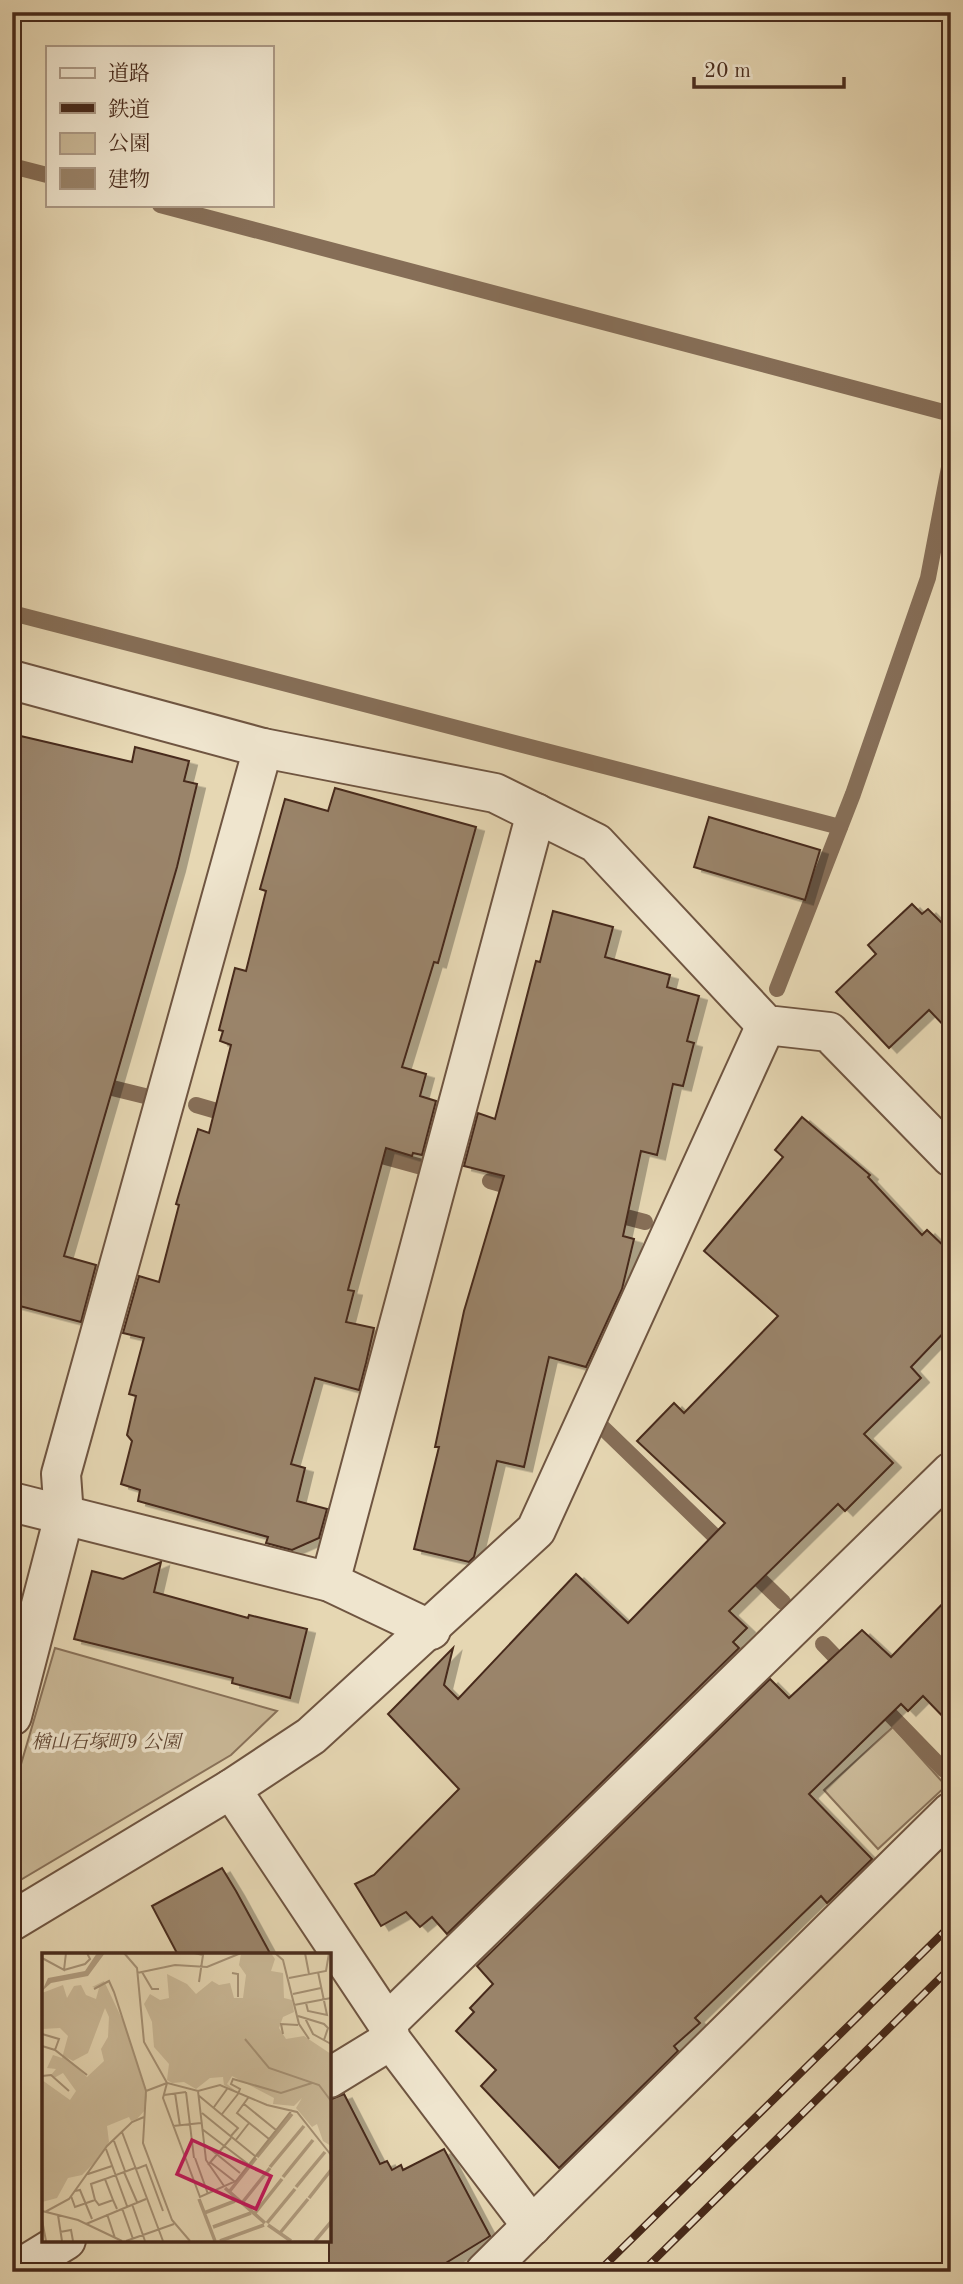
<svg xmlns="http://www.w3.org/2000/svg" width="963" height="2284" font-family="'Old Standard TT','Noto Serif JP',serif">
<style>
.green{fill:#cbba99;stroke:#89725a;stroke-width:2}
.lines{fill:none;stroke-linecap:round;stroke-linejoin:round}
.stream{stroke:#866e57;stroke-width:16}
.building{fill:#9a846a;stroke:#472a1b;stroke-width:2;filter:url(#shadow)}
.street-casing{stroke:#6f5541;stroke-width:42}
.street{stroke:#efe5ce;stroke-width:38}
.rail-casing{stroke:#472a1b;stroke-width:8}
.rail{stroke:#efe5ce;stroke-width:5;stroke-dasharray:16;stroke-linecap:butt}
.labels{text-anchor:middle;stroke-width:7;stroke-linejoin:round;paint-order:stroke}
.park-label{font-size:19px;font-style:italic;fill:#614734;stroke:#efe5ce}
.inset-river{fill:none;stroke:#b09c7f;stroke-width:3.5}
.inset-road{fill:none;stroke:#a69276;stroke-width:2}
.view{fill:#c2185b;fill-opacity:0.15;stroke:#c2185b;stroke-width:3.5}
.inset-edge{fill:none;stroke:#472a1b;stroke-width:3.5}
</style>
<defs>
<filter id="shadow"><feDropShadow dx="8" dy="4.5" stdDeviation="0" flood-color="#0004"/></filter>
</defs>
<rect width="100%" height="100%" fill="#e6d7b3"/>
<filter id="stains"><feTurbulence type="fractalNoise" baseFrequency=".00286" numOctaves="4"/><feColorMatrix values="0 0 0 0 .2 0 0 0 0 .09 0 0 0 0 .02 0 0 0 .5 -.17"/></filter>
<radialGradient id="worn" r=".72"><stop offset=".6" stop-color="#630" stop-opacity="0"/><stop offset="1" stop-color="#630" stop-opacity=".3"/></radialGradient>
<g class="green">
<polygon points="55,1648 277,1711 231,1755 12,1885 12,1795"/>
<polygon points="893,1727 946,1786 878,1849 824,1790"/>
</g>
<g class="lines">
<g class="stream">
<polyline points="12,166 47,175"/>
<polyline points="160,205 951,414"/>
<polyline points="12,613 840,827"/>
<polyline points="777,989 853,794 928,578 951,457"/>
<polyline points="92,1083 153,1098"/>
<polyline points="196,1105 234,1116"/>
<polyline points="364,1151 429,1169"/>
<polyline points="490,1181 521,1190"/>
<polyline points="607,1212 645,1222"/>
<polyline points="601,1426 727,1548"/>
<polyline points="746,1566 783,1602"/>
<polyline points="823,1644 848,1670"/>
<polyline points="875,1699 944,1770"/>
</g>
</g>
<g class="building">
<polygon points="12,734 132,762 135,747 189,761 184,781 197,784 177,867 64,1256 96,1265 81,1322 12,1304"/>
<polygon points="335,788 476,827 438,963 434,962 402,1067 426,1074 420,1096 436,1101 422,1155 413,1153 412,1156 386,1148 348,1290 354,1291 346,1322 374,1328 366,1363 359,1390 315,1378 291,1464 305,1468 297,1501 327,1509 319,1538 292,1550 266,1543 268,1537 138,1501 140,1490 121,1484 132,1441 127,1435 136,1396 129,1394 144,1338 123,1333 139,1276 159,1282 179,1205 176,1204 198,1129 209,1133 231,1045 220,1041 223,1031 219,1030 235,968 246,971 266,891 260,889 285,799 328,811"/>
<polygon points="709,817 820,850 805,900 694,867"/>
<polygon points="912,904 922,914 928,909 951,932 951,1033 929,1010 889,1048 836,992 876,954 868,945"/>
<polygon points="553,911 613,927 605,957 670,975 667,987 699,996 687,1041 694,1043 683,1086 673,1084 657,1155 641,1151 623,1236 634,1239 622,1289 586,1367 549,1357 524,1467 497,1461 474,1557 469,1562 414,1549 439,1447 435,1447 464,1311 504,1176 464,1166 478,1113 495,1119 536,961 540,962"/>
<polygon points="802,1117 870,1175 868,1177 922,1235 927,1230 951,1253 951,1325 911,1367 921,1378 864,1434 893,1463 845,1511 838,1504 729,1611 747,1628 733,1642 739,1648 447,1934 432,1917 420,1927 406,1912 381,1926 355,1884 374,1875 459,1789 388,1714 453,1648 444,1685 458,1699 576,1574 628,1623 725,1523 637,1441 674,1403 684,1413 778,1316 704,1251 783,1157 775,1150"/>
<polygon points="161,1562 154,1592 248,1618 249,1615 307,1629 290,1698 232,1683 233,1678 74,1639 92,1571 123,1579"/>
<polygon points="951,1595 951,1725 923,1696 908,1711 901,1704 809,1794 872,1859 827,1903 821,1896 695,2018 700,2023 674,2046 678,2051 559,2168 481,2086 496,2070 456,2031 474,2012 470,2008 493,1984 477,1966 770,1679 789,1698 862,1630 891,1657"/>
<polygon points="222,1868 236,1891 271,1955 178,1955 152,1906"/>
<polygon points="344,2094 380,2164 387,2161 392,2170 401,2165 403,2170 444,2149 490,2236 431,2272 329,2272 329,2100"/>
</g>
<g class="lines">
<g class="street-casing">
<g id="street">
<polyline points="12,680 263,748 495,793 596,843 766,1025 829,1032 951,1157"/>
<polyline points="12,1502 330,1582 431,1630"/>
<polyline points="330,1582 536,813"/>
<polyline points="12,1716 64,1516 61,1474 263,748"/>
<polyline points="231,1789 387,2023 391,2040 532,2226"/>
<polyline points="12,1921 231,1789 311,1736 536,1530 766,1025"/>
<polyline points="387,2023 951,1472"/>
<polyline points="329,2078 391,2040"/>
<polyline points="14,2272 66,2240"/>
<polyline points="485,2272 951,1812"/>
</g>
</g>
<use href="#street" class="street"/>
<g class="rail-casing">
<g id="rail">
<polyline points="598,2272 951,1925"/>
<polyline points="642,2272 951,1967"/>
</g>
</g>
<use href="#rail" class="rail"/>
</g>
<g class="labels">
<g class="park-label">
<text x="106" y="1748">楢山石塚町9 公園</text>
</g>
</g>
<g transform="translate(42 1953)">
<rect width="289" height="289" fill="#e6d7b3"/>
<path d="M 229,0 L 233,6 L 229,18 L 241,20 L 242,45 L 250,47 L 252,59 L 241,64 L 237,75 L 244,86 L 262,83 L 289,101 L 289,193 L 281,188 L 275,171 L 270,174 L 254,155 L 260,145 L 252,153 L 231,151 L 232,145 L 190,123 L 185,131 L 196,140 L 182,132 L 181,124 L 168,125 L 154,136 L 142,129 L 130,130 L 125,127 L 127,111 L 112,94 L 110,69 L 102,51 L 108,41 L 118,47 L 127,45 L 125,21 L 145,31 L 154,41 L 170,28 L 177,32 L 188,30 L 192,45 L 201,45 L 204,22 L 197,12 L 199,1 ZM 62,28 L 81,68 L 105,143 L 103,157 L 95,166 L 89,168 L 87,164 L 65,173 L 67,189 L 52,210 L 40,222 L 26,225 L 15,245 L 0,249 L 0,127 L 28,147 L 34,138 L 21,120 L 12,125 L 9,122 L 14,116 L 5,115 L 11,102 L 20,105 L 26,83 L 18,75 L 0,76 L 0,40 L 21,32 L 25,45 L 32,33 L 39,32 L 44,42 L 54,46 L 57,35 L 50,34 ZM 63,55 L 67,64 L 66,84 L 59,96 L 62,108 L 45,124 L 24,104 L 31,108 L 46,100 Z" fill="#cbba99" fill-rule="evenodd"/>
<path d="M 55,0 L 63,0 L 46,23 L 9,30 L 0,38 L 6,25 L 43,18 Z" fill="#b09c7f"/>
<path class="inset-river" d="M 215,204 L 250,161M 228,214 L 262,173M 241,224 L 271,187M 254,234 L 283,199M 183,235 L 223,270M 187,239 L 214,205M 267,245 L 289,217M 157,246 L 173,288M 200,250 L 228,215M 162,260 L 193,248M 213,260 L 240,226M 225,270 L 253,236M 226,272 L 249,288M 171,274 L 209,260M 238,280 L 266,246M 178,288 L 222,272M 273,288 L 289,269"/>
<path class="inset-road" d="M 82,0 L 95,15 L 102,89 L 125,130 L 156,138 L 178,132 L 225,152 L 255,159 L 289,202M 152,0 L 161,2 L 157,29M 233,0 L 241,7 L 257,71 L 267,86M 263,0 L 267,21M 0,5 L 22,17 L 24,0M 22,17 L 43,11 L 48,6 L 45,0M 100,19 L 110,36 L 117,36M 95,20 L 133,12 L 165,14 L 199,0M 190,20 L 196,21 L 196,44M 247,25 L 284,18 L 287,0M 52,36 L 67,28 L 72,39 L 104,138 L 101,190 L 130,267 L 148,288M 251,41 L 279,35M 264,50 L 266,58 L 285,62 L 276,19M 252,52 L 289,45M 256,63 L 282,71 L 286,75 L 282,87M 263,65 L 271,81 L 289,91M 0,81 L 17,86 L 13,97M 241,81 L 239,71 L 256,72M 203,86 L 227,115 L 277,132 L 289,148M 0,93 L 13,97 L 45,122M 0,123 L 9,122 L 27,138M 125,130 L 121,145 L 158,244 L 194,228 L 250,157M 104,138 L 125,130M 156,138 L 164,207 L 182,233M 144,139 L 152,205M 133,140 L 138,173M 196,141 L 198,136 L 189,131 L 191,126 L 239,140 L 270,130M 122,142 L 144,139M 156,142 L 196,175 L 188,184M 206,145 L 195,160 L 227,186M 202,151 L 234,177M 172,154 L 185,136M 160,160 L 213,203M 180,161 L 196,141M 131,173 L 159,170M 160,176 L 206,211M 80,179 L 121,288M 72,188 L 83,218M 193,188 L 207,170M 162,191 L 198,220M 64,196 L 85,253M 153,205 L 166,241M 169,210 L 192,228M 166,212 L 189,185M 94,216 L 104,212 L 121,258M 82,219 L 95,249M 46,221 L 70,213M 33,238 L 38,237 L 50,266M 29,243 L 33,254 L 53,247 L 57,252 L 71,247 L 75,256M 53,247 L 49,231 L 63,226M 71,247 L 63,226 L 93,215M 90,251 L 103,288M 80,255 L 91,286M 0,258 L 36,267 L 80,288M 3,259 L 27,246 L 65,193 L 90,169 L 102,164M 65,261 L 73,285M 16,262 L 20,288M 0,267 L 4,288M 44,271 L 104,246M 18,279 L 29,277 L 31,288M 84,288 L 132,271"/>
<path class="view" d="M 150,187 L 229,223 L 214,256 L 135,221 Z"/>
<rect width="289" height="289" class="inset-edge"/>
</g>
<rect width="963" height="2284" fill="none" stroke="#e6d7b3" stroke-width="42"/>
<rect x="14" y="14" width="935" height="2256" fill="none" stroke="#472a1b" stroke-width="3.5"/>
<rect x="21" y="21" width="921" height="2242" fill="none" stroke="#472a1b" stroke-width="2"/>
<rect x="46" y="46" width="228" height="161" fill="#efe5ce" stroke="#ac9a86" stroke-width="2"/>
<rect x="60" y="68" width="35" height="10" fill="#efe5ce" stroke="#ac9a86" stroke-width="2"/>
<text x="108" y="80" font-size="21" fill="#472a1b">道路</text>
<rect x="60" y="103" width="35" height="10" fill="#472a1b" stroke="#ac9a86" stroke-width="2"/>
<text x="108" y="116" font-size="21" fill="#472a1b">鉄道</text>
<rect x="60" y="133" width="35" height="21" fill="#cbba99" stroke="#ac9a86" stroke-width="2"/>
<text x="108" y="150" font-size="21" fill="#472a1b">公園</text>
<rect x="60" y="168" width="35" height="21" fill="#9a846a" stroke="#ac9a86" stroke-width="2"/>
<text x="108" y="186" font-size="21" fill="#472a1b">建物</text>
<path d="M694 77v10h150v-10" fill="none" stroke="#472a1b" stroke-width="3.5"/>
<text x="704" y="77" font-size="21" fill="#472a1b" stroke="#efe5ce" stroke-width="5" paint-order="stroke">20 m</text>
<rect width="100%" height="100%" filter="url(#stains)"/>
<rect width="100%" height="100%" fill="url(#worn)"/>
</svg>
